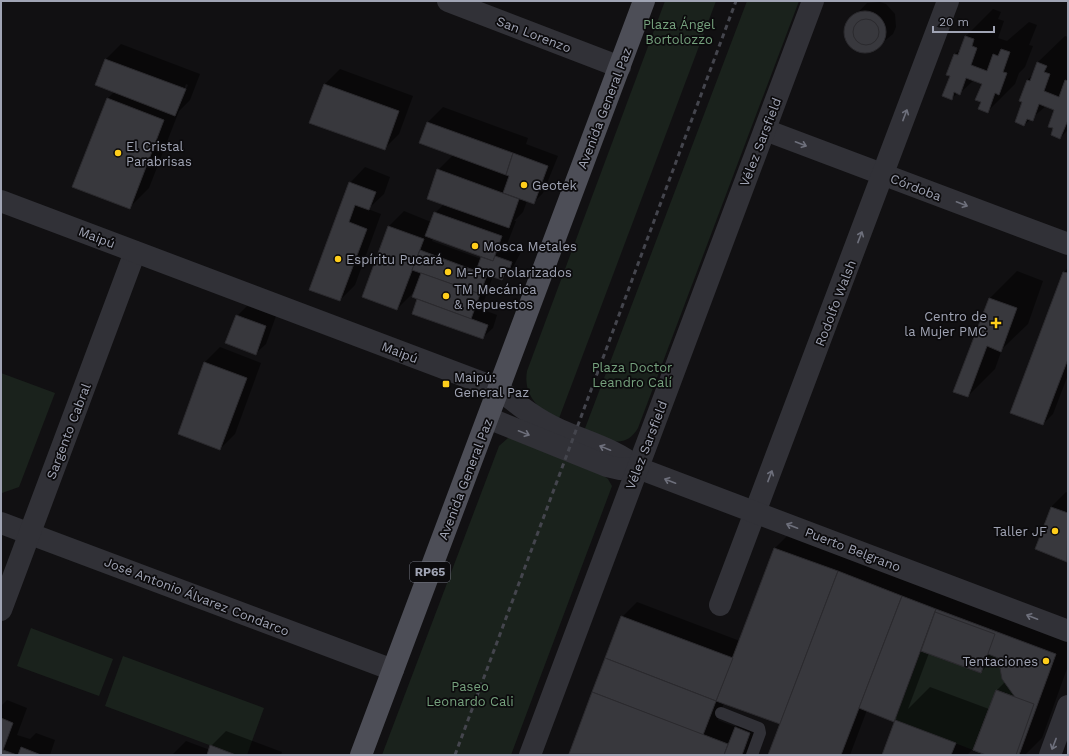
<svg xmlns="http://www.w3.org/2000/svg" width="1069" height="756" font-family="'Work Sans',sans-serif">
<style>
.green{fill:#1a221c}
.shadow{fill:#0007;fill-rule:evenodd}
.building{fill:#38383d;stroke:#2b2a2e}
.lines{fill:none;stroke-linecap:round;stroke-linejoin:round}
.service{stroke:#313137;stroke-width:12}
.minor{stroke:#313137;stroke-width:22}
.tertiary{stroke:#313137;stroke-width:22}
.primary{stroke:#4d4e57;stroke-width:22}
.rail{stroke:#44454d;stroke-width:3;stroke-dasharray:5 4;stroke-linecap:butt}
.oneway{stroke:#6e707c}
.poi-dot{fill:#ffce1b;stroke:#0c0b0d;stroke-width:1.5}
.labels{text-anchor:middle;stroke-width:3.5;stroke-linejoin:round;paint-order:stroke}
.shield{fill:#0c0b0d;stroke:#747682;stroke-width:1}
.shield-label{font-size:12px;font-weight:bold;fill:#a0a4b4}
.park-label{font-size:13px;fill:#75a17d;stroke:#0c0b0d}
.street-label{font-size:13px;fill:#a0a4b4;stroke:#0c0b0d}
.poi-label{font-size:13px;fill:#a0a4b4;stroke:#0c0b0d;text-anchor:start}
</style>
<rect width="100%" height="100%" fill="#111012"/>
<g class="green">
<path d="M 665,1 L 716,1 L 558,421 C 538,408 523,396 527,371 Z"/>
<path d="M 747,1 L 799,1 L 638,428 C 624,452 605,438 584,431 Z"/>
<polygon points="1,373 55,393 19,487 2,493 1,493"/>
<polygon points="508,438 517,438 598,471 608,479 612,486 511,755 382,755 499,446"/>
<polygon points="31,628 113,659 99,696 17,666"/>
<polygon points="921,651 981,673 988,654 998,658 1002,679 1015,697 996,690 973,750 895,720"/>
<polygon points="123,656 264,708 247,755 236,755 105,706"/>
</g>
<g class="shadow">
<polygon points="880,2 886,4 895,14 896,27 893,34 872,51 867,53 855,50 847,41 845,29 847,24 867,3"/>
<polygon points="993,9 1001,12 998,19 1004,21 998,38 1007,41 1029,22 1037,25 1029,45 1033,46 1025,67 1019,73 1015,84 988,111 982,102 983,83 974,80 960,93 958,93 952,98 951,76 955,54 962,48 966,36"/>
<polygon points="1065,36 1068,37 1068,130 1060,138 1054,128 1055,109 1046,106 1024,125 1023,102 1020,101 1027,80 1034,74 1038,62"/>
<path d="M 121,44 L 200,74 L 190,100 L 179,111 L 149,188 L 129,208 L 74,186 L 108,98 L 114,92 L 96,85 L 106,59 ZM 186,84 L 188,85 L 183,98 L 181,98 Z"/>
<polygon points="340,69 413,96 399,134 384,149 325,84"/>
<path d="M 443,107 L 528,138 L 526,144 L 558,156 L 543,193 L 533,203 L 527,201 L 523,212 L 514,221 L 516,221 L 506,247 L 521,252 L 512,269 L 502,279 L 493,276 L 481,309 L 497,315 L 493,328 L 482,338 L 413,313 L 418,298 L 415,291 L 397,309 L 389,226 L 404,211 L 431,222 L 435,213 L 444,204 L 438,170 L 453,155 L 420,142 L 428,122 ZM 433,238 L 482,256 L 481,259 L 432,241 Z"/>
<polygon points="365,167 390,177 384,194 368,209 381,214 355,285 340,300 350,183"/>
<polygon points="1068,268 1068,375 1053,414 1043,424 1064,272"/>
<polygon points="1017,271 1043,281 1028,324 1002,349 995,369 968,396 955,392 990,298"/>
<polygon points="247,306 276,316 266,344 255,354 237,316"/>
<polygon points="220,347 261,363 235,434 220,449 179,433 205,362"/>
<polygon points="1066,492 1068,493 1067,561 1036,549 1051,507"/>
<path d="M 790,533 L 1068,622 L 1068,666 L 1042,738 L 1025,755 L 989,755 L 973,749 L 967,755 L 883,755 L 897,717 L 894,720 L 867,710 L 850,755 L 769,755 L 781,724 L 724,703 L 718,720 L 736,727 L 746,717 L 760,723 L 747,755 L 574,755 L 570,753 L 622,617 L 637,602 L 740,641 L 775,548 ZM 929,653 L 981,672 L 997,656 L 999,657 L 1005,682 L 997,690 L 989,709 L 930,687 L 908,709 Z"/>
<polygon points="7,700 27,708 17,735 30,739 36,733 55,740 50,755 1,755 1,706"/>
<polygon points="226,731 282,752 281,755 172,755 186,741 210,750 211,746"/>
</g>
<g class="building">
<circle cx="865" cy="32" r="21"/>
<circle cx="866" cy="32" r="13"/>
<polygon points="965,36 974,39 972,46 977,48 971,65 987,71 993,54 998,56 1001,49 1010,52 1003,72 1007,73 999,95 995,93 988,113 978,109 981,102 975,100 982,84 966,78 960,95 954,92 952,100 942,96 950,76 946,75 954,54 958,55"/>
<polygon points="105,59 186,89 175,116 95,85"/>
<polygon points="1037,62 1047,66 1044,72 1050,74 1044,91 1059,97 1065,80 1068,81 1068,120 1060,139 1051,135 1053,128 1048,127 1054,110 1039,104 1033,121 1027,119 1024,126 1015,122 1022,102 1019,101 1027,80 1030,81"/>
<polygon points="324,84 399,111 385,150 309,123"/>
<polygon points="107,98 164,120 130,209 72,187"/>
<polygon points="427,122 513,153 506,175 419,143"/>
<polygon points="513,153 548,166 534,204 503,193 509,176 506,175"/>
<polygon points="437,169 519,199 509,228 427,199"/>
<polygon points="349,182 376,192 369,210 355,205 349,222 367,229 340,301 309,290"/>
<polygon points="434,212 502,236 493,261 425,236"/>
<polygon points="388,226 424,239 397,310 362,297"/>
<polygon points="420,250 487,275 480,294 412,270"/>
<polygon points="495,256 512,262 510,268 507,267 502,280 476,271 481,257 493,261"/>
<polygon points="1063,272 1068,273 1068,359 1043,425 1010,413"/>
<polygon points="421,273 480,294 471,319 412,297"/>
<polygon points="989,298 1017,308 1001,352 987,346 968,397 953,392"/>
<polygon points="417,299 488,325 483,339 412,314"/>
<polygon points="236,315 266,326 256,355 225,343"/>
<polygon points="204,362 247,378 220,450 178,434"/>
<polygon points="1051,507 1068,513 1067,562 1035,549"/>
<polygon points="774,548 838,571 780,724 716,701"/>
<polygon points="838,571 902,596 841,755 768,755"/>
<polygon points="902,596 936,609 894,722 859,708"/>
<polygon points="936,609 1056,654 1019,755 986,755 973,750 996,690 1015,697 1002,679 998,658 988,654 981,673 921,651"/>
<polygon points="935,612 995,634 981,673 921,651"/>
<polygon points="621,616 733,658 716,701 605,658"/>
<polygon points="605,658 716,701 703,735 592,692"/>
<polygon points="996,690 1034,704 1016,755 986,755 973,750"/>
<polygon points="592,692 728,744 724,755 569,754"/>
<polygon points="1,718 13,723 3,750 17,755 1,755"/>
<polygon points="895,720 956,743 951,755 882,755"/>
<polygon points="735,727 750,733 742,755 724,755"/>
<polygon points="210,745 236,755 207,755"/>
<polygon points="21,747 41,755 18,755"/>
</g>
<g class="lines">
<polyline class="service" points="721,713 759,728 760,733 752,755"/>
<g class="minor">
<polyline points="448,1 620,67"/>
<polyline points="765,130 1068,244"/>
<polyline points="1,523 393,670"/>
<polyline points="720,605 948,1"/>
<polyline points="1,610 135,252"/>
<polyline points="1050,755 1068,706"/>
</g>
<g class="tertiary">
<path d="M 1,201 L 499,389 C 518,405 537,420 560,430 C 587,442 615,449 638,468 L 1068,631"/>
<polyline points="488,418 607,466 620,469 638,468"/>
<polyline points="530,755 813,1"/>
</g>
<polyline class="primary" points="361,755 644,1"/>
<polyline class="rail" points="455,755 736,1"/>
</g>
<defs><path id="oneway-shaft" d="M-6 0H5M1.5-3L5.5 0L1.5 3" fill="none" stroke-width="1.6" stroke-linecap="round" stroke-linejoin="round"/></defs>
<g class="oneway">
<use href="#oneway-shaft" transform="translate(905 115) rotate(-69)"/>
<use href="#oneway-shaft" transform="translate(801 144) rotate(21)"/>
<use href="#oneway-shaft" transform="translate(962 204) rotate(21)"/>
<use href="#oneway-shaft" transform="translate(860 237) rotate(-69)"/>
<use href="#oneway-shaft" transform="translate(524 433) rotate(22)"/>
<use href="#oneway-shaft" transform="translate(605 448) rotate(-158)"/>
<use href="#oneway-shaft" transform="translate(770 476) rotate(-69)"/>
<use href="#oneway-shaft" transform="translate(670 481) rotate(-159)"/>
<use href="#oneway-shaft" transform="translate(792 526) rotate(-159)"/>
<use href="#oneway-shaft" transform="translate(1032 617) rotate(-159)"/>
<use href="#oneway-shaft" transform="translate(1054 744) rotate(111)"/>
</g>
<g class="poi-dot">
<circle cx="118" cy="153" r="4"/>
<circle cx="524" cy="185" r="4"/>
<circle cx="475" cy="246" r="4"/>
<circle cx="338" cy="259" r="4"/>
<circle cx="448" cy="272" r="4"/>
<circle cx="446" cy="296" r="4"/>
<path d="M994 317h4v4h4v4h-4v4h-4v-4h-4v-4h4z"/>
<rect x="442" y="380" width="8" height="8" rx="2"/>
<circle cx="1055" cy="531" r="4"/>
<circle cx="1046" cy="661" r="4"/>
</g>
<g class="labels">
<rect class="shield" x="410" y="562" width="40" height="20" rx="3"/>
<g class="shield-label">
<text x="430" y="576">RP65</text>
</g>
<g class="park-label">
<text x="679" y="29">Plaza Ángel<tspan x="679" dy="15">Bortolozzo</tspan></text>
<text x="632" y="372">Plaza Doctor<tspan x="632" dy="15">Leandro Calí</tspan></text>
<text x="470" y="691">Paseo<tspan x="470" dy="15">Leonardo Cali</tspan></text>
</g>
<g class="street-label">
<text transform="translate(534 34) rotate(21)" y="5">San Lorenzo</text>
<text transform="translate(604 108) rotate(-69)" y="5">Avenida General Paz</text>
<text transform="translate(760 142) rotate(-69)" y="5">Vélez Sarsfield</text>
<text transform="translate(916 187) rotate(21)" y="5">Córdoba</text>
<text transform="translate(97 237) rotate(21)" y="5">Maipú</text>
<text transform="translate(835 303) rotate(-69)" y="5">Rodolfo Walsh</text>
<text transform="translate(400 352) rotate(21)" y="5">Maipú</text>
<text transform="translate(68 431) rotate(-69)" y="5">Sargento Cabral</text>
<text transform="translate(646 445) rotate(-69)" y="5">Vélez Sarsfield</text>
<text transform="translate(465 479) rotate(-69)" y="5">Avenida General Paz</text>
<text transform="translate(853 549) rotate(21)" y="5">Puerto Belgrano</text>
<text transform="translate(197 596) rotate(21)" y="5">José Antonio Álvarez Condarco</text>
</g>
<g class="poi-label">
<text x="126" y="151">El Cristal<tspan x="126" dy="15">Parabrisas</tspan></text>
<text x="532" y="190">Geotek</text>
<text x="483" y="251">Mosca Metales</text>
<text x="346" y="264">Espíritu Pucará</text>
<text x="456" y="277">M-Pro Polarizados</text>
<text x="454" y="294">TM Mecánica<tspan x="454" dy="15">&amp; Repuestos</tspan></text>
<text x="987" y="321" text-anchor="end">Centro de<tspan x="987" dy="15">la Mujer PMC</tspan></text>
<text x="454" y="382">Maipú:<tspan x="454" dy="15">General Paz</tspan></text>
<text x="1047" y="536" text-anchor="end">Taller JF</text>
<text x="1038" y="666" text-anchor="end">Tentaciones</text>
</g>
</g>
<rect width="1069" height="756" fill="none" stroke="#a0a4b4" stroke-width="4"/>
<path d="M933 26v6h61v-6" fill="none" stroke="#a0a4b4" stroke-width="2"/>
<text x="939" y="26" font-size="12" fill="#a0a4b4" stroke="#0c0b0d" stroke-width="3" paint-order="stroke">20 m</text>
</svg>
